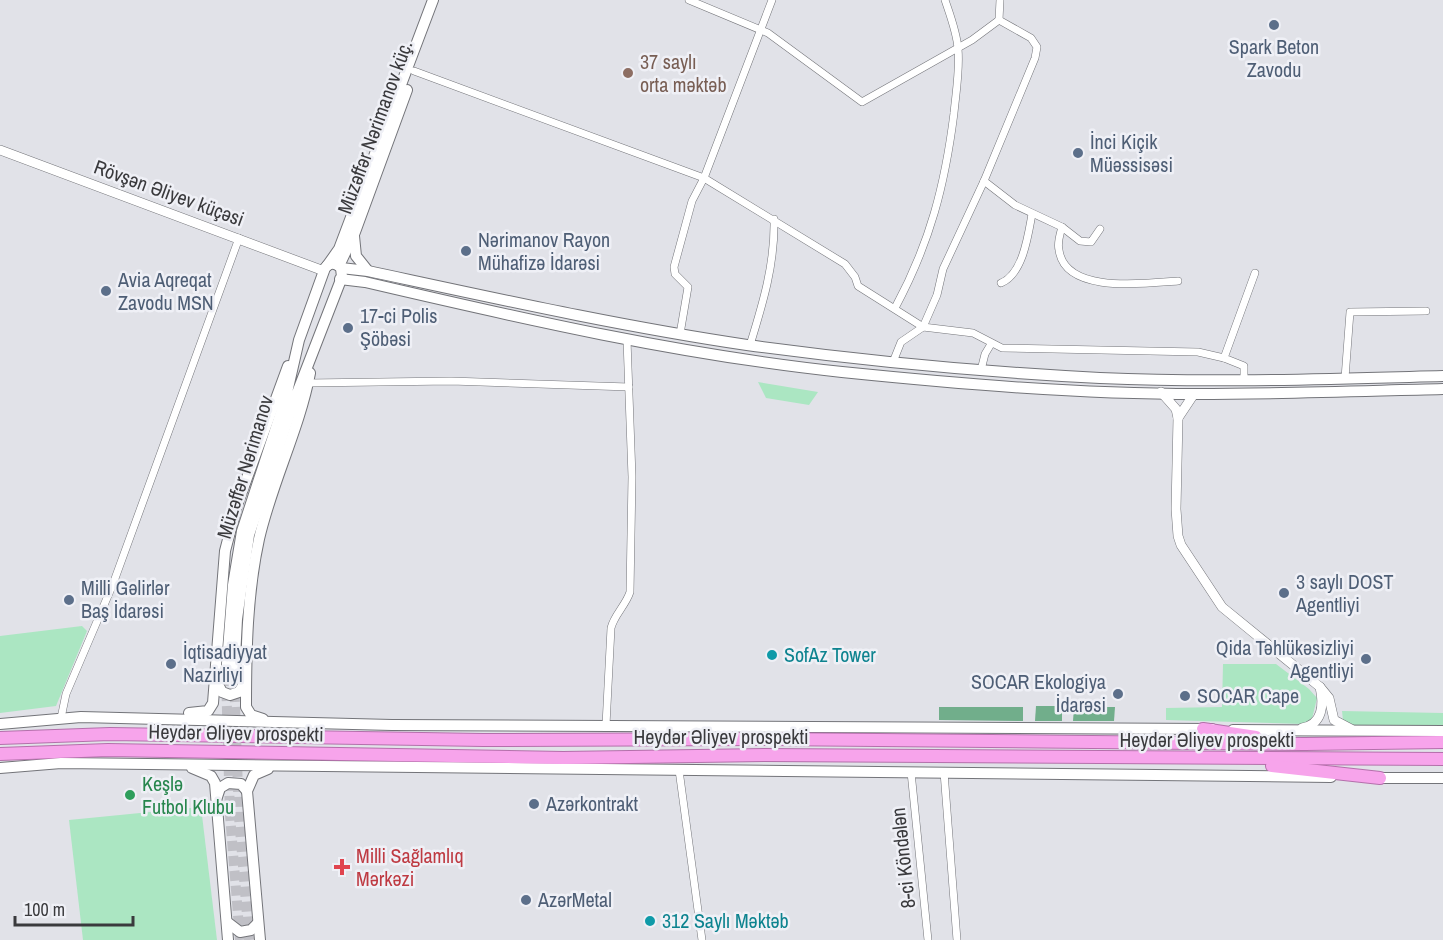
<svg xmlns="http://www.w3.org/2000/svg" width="1443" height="940" font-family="'Archivo Narrow',sans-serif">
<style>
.green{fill:#abe6c2}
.forest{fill:#71ae8b}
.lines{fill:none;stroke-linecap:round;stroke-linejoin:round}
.secondary-tunnel{stroke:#c0c0c6;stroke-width:10;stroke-dasharray:10 5;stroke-linecap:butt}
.minor-casing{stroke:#737479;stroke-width:8}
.tertiary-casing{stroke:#737479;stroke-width:10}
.secondary-casing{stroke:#737479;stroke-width:12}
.trunk-casing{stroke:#b470ab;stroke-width:14}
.minor{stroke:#fff;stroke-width:7}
.tertiary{stroke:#fff;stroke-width:9}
.secondary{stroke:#fff;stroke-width:10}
.trunk{stroke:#f7a4eb;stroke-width:12}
.service-dot{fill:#5c6f8a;stroke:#eff0f6;stroke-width:2}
.education-dot{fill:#8d6e63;stroke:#eff0f6;stroke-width:2}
.culture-dot{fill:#0f9aa8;stroke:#eff0f6;stroke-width:2}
.leisure-dot{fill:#2e9e5b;stroke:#eff0f6;stroke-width:2}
.health-dot{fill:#e0444e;stroke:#eff0f6;stroke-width:2}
.labels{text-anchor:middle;stroke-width:5;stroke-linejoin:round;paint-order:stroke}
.service-label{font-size:20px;fill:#4e5e75;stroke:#eff0f6;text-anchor:start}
.education-label{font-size:20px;fill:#785e54;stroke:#eff0f6;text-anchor:start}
.street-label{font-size:20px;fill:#3a3a3d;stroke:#eff0f6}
.culture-label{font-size:20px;fill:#0d838f;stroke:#eff0f6;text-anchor:start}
.leisure-label{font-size:20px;fill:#27864d;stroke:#eff0f6;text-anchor:start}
.health-label{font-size:20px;fill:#be3a42;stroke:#eff0f6;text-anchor:start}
</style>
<rect width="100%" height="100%" fill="#e1e2e8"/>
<g class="green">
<polygon points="758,382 818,392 809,405 766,398"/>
<polygon points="82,626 87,631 56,706 0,713 0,636"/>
<polygon points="1223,664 1276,664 1309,689 1317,698 1312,719 1302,724 1166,720 1166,708 1222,707"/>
<polygon points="1342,711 1443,713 1443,725 1353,725 1343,720"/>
<polygon points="201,807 217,940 83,940 69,820"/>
</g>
<g class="forest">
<polygon points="1036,706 1062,706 1062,721 1035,721"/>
<polygon points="939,707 1023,707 1023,721 939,720"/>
<polygon points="1074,707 1115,707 1114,721 1073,721"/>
</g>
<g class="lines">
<g class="secondary-tunnel">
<polyline points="226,676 230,815 240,940"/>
<polyline points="234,677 239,817 249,940"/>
</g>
<g class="minor-casing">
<g id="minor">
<polyline points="689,0 768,33 862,102 972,40 999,20"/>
<polyline points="999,20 1000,0"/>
<polyline points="414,71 704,178 845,264 855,277 858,286 923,327 973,333 1002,348 1198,352 1224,358"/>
<polyline points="984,181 1015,205 1062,227 1080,241 1091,242 1100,229"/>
<path d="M 1062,227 C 1060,234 1057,243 1059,250 C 1065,295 1147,283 1178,281"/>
<path d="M 1001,283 C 1023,274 1028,236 1032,214"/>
<path d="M 895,308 C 930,243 945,185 954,113 C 956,92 960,69 958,49 C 957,33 950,15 945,0"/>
<polyline points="680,334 688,287 675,274 674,267 692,201 704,178 772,0"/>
<path d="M 750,345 C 763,303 775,264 774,219"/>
<polyline points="893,362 901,342 923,327 937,295 943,269 984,181 1035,58 1037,47 1031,38 999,20"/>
<polyline points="981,370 985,354 991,344"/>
<polyline points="1345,378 1350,312 1426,311"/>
<polyline points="1244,379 1244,366 1224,358 1255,273"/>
<polyline points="308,383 451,381 629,387"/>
<polyline points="61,718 66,694 113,584 239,238"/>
<path d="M 606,725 L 611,628 C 614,615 626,605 630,592 L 632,477 L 627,340"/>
<polyline points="679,770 702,940"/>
<polyline points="911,772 928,940"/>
<polyline points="944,772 957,940"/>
</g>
</g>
<g class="tertiary-casing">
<g id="tertiary">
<polyline points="0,150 324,271"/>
<polyline points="1161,392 1176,409 1178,418 1176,509 1178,536 1181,545 1222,607 1320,687 1329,698 1334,720 1351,729"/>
<polyline points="1178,418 1194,394"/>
<path d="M 1302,728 C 1323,724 1324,705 1320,687"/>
</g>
</g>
<g class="secondary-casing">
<g id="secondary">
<polyline points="354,236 356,256 368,271"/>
<polyline points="327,266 339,249 433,0"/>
<polyline points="339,266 355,232 407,90"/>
<path d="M 341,268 L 368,271 C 494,298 619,326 747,345 C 864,361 982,372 1100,378 C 1214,383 1329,379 1443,376"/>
<path d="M 340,279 L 365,282 C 523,319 681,355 842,372 C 960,384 1079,394 1197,394 C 1279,394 1361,391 1443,389"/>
<path d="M 226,676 L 233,585 L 242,531 L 286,397 L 299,340 L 325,268 C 330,262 336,263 341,268 L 342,277 L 297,393 L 249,535 L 237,619 L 234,677"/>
<polyline points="216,681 222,692 230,695 239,692 246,681"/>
<polyline points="189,713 208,711 213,703 225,551 237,505 288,366"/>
<path d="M 263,719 L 251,715 L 246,707 C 246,651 247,594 259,539 C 272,482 299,430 310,373"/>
<polyline points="0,724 81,717 392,725 1212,729"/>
<polyline points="1233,730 1443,731"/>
<polyline points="0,768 61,763 1331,777"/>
<polyline points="192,768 211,776 215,783 228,940"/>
<polyline points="1374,778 1443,778"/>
<polyline points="217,797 220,788 228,783 241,784 247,791"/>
<polyline points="227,922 240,932 251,930 258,923"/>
<polyline points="260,940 247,791 254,775 268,769"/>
</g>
</g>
<g class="trunk-casing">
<g id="trunk">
<polyline points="1203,729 1256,737"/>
<polyline points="0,738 110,734 483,740 765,739 1305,744 1443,742"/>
<polyline points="0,754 108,750 563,758 764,755 1443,759"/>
<polyline points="1272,766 1380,778"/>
</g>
</g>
<use href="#minor" class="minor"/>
<use href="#tertiary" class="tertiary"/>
<use href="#secondary" class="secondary"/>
<use href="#trunk" class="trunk"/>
</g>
<g class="service-dot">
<circle cx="1274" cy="25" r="6"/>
<circle cx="1078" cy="153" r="6"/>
<circle cx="466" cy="251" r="6"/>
<circle cx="106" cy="291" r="6"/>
<circle cx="348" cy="328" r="6"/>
<circle cx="1284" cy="593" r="6"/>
<circle cx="69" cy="600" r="6"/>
<circle cx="1366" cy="659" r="6"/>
<circle cx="171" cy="664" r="6"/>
<circle cx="1118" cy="694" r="6"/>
<circle cx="1185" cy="696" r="6"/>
<circle cx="534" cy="804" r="6"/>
<circle cx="526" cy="900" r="6"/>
</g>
<circle class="education-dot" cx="628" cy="73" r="6"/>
<g class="culture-dot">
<circle cx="772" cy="655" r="6"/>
<circle cx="650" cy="921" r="6"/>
</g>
<circle class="leisure-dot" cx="130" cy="795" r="6"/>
<path class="health-dot" d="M339 858h6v6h6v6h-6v6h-6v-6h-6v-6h6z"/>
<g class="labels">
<g class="service-label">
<text x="1274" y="54" text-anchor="middle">Spark Beton<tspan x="1274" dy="23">Zavodu</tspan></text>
<text x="1090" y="149">İnci Kiçik<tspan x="1090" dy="23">Müəssisəsi</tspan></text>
<text x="478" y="247">Nərimanov Rayon<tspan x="478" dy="23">Mühafizə İdarəsi</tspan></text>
<text x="118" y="287">Avia Aqreqat<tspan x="118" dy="23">Zavodu MSN</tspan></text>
<text x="360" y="323">17-ci Polis<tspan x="360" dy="23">Şöbəsi</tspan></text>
<text x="1296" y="589">3 saylı DOST<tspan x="1296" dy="23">Agentliyi</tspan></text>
<text x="81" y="595">Milli Gəlirlər<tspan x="81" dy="23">Baş İdarəsi</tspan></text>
<text x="1354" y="655" text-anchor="end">Qida Təhlükəsizliyi<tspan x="1354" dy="23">Agentliyi</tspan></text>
<text x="183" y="659">İqtisadiyyat<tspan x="183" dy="23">Nazirliyi</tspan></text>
<text x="1106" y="689" text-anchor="end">SOCAR Ekologiya<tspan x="1106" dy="23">İdarəsi</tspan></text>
<text x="1197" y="703">SOCAR Cape</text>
<text x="546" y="811">Azərkontrakt</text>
<text x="538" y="907">AzərMetal</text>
</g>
<g class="education-label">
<text x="640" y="69">37 saylı<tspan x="640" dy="23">orta məktəb</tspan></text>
</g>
<g class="street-label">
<text transform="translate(375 127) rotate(-70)" y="7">Müzəffər Nərimanov küç.</text>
<text transform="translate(169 193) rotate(20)" y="7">Rövşən Əliyev küçəsi</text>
<text transform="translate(245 467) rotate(-73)" y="7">Müzəffər Nərimanov</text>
<text transform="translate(236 733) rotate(1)" y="7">Heydər Əliyev prospekti</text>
<text x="721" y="744">Heydər Əliyev prospekti</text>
<text x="1207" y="747">Heydər Əliyev prospekti</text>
<text transform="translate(903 858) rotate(-96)" y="7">8-ci Köndələn</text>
</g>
<g class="culture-label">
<text x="784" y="662">SofAz Tower</text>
<text x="662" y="928">312 Saylı Məktəb</text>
</g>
<g class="leisure-label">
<text x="142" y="791">Keşlə<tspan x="142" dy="23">Futbol Klubu</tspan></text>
</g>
<g class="health-label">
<text x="356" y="863">Milli Sağlamlıq<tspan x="356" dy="23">Mərkəzi</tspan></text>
</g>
</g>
<path d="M15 916v9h118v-9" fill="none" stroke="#3a3a3d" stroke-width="3"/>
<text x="24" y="916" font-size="18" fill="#3a3a3d" stroke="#eff0f6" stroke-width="4.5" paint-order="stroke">100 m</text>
</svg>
